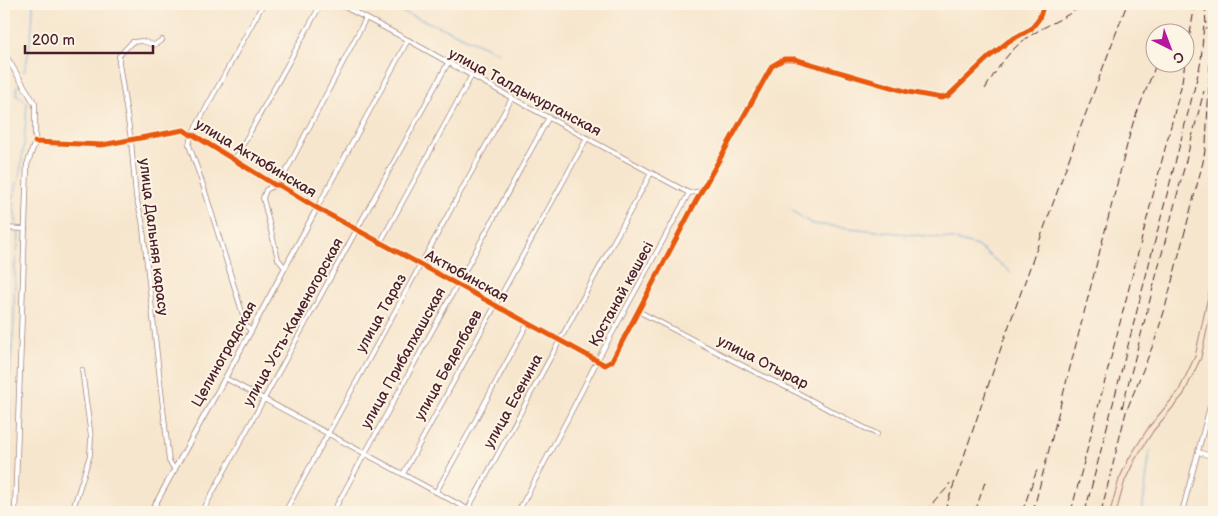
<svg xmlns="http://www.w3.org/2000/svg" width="1218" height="516" font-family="'Balsamiq Sans',sans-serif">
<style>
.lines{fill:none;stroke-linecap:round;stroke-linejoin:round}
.stream{stroke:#62a4d6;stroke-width:1}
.minor-casing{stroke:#a0827c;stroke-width:5.5}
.tertiary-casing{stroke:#a0827c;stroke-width:6}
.secondary-casing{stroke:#a0827c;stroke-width:7}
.minor{stroke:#fff;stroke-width:4}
.tertiary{stroke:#fff;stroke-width:4.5}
.secondary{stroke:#fbe5cf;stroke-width:5}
.rail{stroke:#4a1f2b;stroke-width:1;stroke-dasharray:8 4;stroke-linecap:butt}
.cycleway-casing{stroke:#fcf5e5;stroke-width:8}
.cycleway{stroke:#e8590c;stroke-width:5}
.labels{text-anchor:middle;stroke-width:4;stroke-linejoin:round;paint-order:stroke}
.street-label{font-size:15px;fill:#4a1f2b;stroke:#fcf5e5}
</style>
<rect width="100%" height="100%" fill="#fcf5e5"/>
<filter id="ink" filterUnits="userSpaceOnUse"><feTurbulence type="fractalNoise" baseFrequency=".02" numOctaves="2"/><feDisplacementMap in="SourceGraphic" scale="10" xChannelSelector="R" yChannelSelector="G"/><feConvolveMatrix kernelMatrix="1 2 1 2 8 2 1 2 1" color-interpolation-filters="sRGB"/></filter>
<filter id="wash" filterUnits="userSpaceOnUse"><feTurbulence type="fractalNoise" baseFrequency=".0096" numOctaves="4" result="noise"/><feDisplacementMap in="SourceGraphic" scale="20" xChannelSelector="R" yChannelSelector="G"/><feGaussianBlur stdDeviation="1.12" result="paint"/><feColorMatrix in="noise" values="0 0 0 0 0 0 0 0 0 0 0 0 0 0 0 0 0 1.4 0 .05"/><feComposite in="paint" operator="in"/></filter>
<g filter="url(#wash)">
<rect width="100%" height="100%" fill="#f7e6ce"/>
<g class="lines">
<g class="stream">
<polyline points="382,4 448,30 499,53"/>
<path d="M 24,72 C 30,51 33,26 33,4"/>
<polyline points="17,85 17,95 27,103 24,145 20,173 13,199 17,226"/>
<polyline points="791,210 812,224 953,239 977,246 1011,272"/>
<polyline points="5,512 4,506 10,427 9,384 14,323 15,266 19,237 18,230"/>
<polyline points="1142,512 1150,450"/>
</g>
</g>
</g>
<g filter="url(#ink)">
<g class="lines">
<g class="minor-casing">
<g id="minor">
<polyline points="339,4 408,40 512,98 689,193 702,191"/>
<polyline points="162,40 154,45 142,41 132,42 119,56 119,63 131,140 136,197 142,220 169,461 175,470"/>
<polyline points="192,134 263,4"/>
<polyline points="191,135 189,145 204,188 246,325 251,331"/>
<polyline points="234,161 321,4"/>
<polyline points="275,185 266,190 263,198 278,259 285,268"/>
<polyline points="279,185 366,18"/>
<polyline points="317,208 408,40"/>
<polyline points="4,228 25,229"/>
<polyline points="380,243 472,75"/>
<polyline points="4,305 6,228"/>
<polyline points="638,311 759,374 800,394 831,411 877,434"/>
<polyline points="225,378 473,512"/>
<polyline points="1198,452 1214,457"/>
<polyline points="403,474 587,138"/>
<path d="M 436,492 C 468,436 497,379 528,323"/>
<polyline points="468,509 651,173"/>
<polyline points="72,512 90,455 91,437 82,370"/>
<polyline points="202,512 448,63"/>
<polyline points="285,512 512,98"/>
<polyline points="333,512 549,117"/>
<polyline points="518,512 567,420 597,361 689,193"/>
<polyline points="1182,512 1214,391"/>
</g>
</g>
<g class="tertiary-casing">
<g id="tertiary">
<polyline points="4,53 35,104 35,142 27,165 15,512"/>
<polyline points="35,142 102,145 184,130 191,135 192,134 275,185 279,185 317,208 605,365 612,361 696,201 772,66 784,59 794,59 908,92 941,98 948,96 989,57 1009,41 1031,29 1039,19 1044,4"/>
<polyline points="151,512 251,331 317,208"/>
</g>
</g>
<g class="secondary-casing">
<polyline id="secondary" points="1113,512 1122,480 1132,459 1151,429 1181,393 1198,357 1214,283"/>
</g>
<use href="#minor" class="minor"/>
<use href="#tertiary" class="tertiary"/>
<use href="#secondary" class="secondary"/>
<g class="rail">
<polyline points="1205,4 1206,29"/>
<polyline points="1171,32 1173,27"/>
<path d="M 985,89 C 997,69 1009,49 1030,36 C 1047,24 1067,18 1083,4"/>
<polyline points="1122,408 1204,91"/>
<polyline points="925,512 947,488 950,483"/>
<polyline points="944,512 964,456 1002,345 1078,134 1127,4"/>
<polyline points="975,512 986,479"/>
<polyline points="1022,512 1037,470"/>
<polyline points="1033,512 1127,145 1133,123 1157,62"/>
<polyline points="1071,512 1181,87 1195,4"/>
<polyline points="1085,512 1197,78 1201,61 1204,23"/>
<polyline points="1101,512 1126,412 1155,340 1164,312 1203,162 1206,144 1212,25 1214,4"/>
</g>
<g class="cycleway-casing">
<polyline id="cycleway" points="35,142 102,145 184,130 191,135 192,134 275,185 279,185 317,208 605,365 612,361 696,201 772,66 784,59 794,59 908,92 941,98 948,96 989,57 1009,41 1031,29 1039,19 1044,4"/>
</g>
<use href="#cycleway" class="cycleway"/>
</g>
</g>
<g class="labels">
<g class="street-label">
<text transform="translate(525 92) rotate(28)" y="5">улица Талдыкурганская</text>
<text transform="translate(256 158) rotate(31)" y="5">улица Актюбинская</text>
<text transform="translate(154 237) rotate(83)" y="5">улица Дальняя карасу</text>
<text transform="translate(467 276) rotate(29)" y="5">Актюбинская</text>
<text transform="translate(621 294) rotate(-61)" y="5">Қостанай көшесі</text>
<text transform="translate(381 313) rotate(-61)" y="5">улица Тараз</text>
<text transform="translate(293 322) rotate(-61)" y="5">улица Усть-Каменогорская</text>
<text transform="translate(224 354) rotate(-61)" y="5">Целиноградская</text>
<text transform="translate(403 358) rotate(-61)" y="5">улица Прибалхашская</text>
<text transform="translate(763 362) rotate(27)" y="5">улица Отырар</text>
<text transform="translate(448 365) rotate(-61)" y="5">улица Беделбаев</text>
<text transform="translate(513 401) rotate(-61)" y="5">улица Есенина</text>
</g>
</g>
<rect width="1218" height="516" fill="none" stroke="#fcf5e5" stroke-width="20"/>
<g transform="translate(1170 48) rotate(138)"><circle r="24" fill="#fcf5e5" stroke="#b59f9b"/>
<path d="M0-4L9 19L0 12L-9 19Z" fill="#b5179e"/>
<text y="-8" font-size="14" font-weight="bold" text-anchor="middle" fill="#4a1f2b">С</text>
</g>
<path d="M25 45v8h128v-8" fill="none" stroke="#4a1f2b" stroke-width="2.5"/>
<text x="32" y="45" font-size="15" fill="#4a1f2b" stroke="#fcf5e5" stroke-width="4" paint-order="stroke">200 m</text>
</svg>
